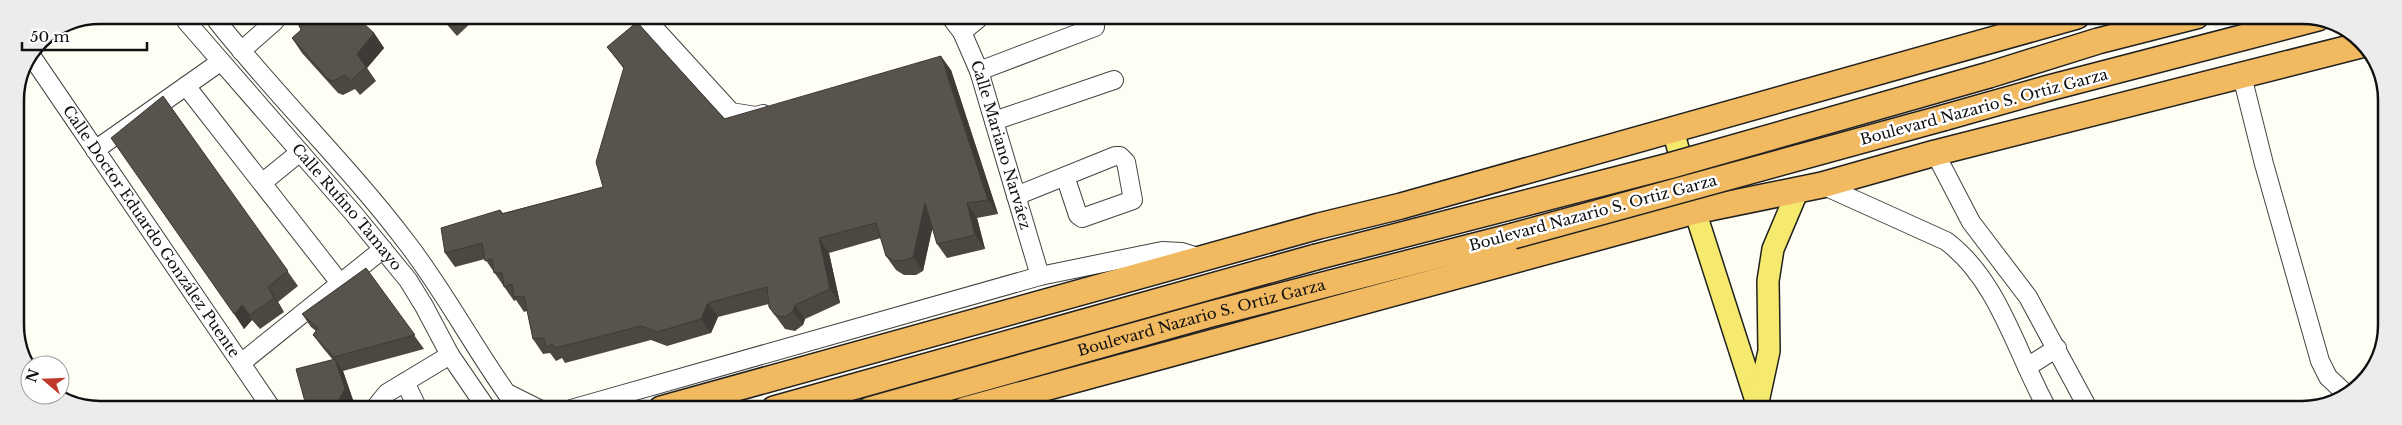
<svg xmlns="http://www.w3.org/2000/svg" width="2402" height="425" font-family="'Libre Baskerville',serif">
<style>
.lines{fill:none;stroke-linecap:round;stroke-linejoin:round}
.minor-casing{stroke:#434343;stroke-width:20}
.major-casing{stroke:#212121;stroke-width:24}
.highway-casing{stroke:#212121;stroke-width:28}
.minor{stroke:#fff;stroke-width:18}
.major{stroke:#f5ea6d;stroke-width:21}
.highway{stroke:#f1b960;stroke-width:25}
.highway-bridge-casing{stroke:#212121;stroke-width:28;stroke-linecap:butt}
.highway-bridge{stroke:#f1b960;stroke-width:25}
.wall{fill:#4d4742}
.shaded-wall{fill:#3e3a36}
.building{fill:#59534d;stroke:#3e3a36}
.labels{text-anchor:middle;stroke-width:5;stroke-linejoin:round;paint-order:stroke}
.street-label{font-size:15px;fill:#101010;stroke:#fff}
.rim{fill:none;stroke:#101010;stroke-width:2.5}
</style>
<rect width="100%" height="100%" fill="#fffef4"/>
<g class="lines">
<g class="minor-casing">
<g id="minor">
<path id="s1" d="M 952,19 L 962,32 L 979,71 L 1040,276"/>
<polyline points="647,20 731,112 756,116 763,114"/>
<path id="s2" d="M 186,21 L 354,214 L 408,280 L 424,306 L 450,355 L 487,409"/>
<path d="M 217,21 C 277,97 348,165 407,243 C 448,296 478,356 518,409"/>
<polyline points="962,32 978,19"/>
<polyline points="241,51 275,21"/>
<path id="s3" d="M 30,54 L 272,409"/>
<polyline points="979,71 1095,27"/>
<polyline points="2242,76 2264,164 2320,361 2328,377 2346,394"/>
<polyline points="186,86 340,283"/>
<polyline points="994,121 1114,80"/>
<polyline points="95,150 220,62"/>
<polyline points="1935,153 1971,222 2028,297 2089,410"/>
<polyline points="262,183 300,152"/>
<path d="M 1822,185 L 1946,241 C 1999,280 2017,355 2048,410"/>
<polyline points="1016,196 1115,156 1120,156 1126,162 1133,200 1082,218 1078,215 1065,176"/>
<polyline points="241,363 383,249"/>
<polyline points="2027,367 2057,348"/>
<polyline points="405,382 418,409"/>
<polyline points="509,394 539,409"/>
<polyline points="374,409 387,393 450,355"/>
<polyline points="571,409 1040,276 1162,251 1182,252 1201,258"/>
<polyline points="1841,410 1855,410"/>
</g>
</g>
<g class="major-casing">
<g id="major">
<polyline points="1673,130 1695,211 1759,410"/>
<polyline points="1758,402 1769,351 1768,281 1773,249 1798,190"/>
</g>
</g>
<g class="highway-casing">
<g id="highway">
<polyline points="1989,75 2098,41 2196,16"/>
<polyline points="1943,118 2049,88 2318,18"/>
<polyline points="661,409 1319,226 1401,206 2077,16"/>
<polyline points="774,409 1316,257"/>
<path id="s4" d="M 869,410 L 1211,314 L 1513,236"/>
<polyline points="964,410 1695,211 1822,185 1935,153 2365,44"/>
</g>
</g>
<use href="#minor" class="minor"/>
<use href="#major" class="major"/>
<use href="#highway" class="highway"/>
<g class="highway-bridge-casing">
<g id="highway-bridge">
<polyline points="1513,236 1943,118"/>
<polyline points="1316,257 1669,166 1989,75"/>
</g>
</g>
<use href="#highway-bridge" class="highway-bridge"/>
</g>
<g class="wall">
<polygon points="443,20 474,20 457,36"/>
<polygon points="301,30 374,33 384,48 367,68 376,81 360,95 355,89 343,95 338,93 302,53 292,38"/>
<polygon points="607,47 724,119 951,70 998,214 977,218 985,249 947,258 937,244 932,228 923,271 916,275 904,275 896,270 886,256 881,238 829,253 840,303 805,319 803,325 795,331 785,329 769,307 769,304 718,317 711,333 667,346 651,340 565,363 562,358 556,361 550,353 543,354 533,339 527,311 524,312 516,300 514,301 485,259 455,267 445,253 500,210 503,213 603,187 624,69"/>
<polygon points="163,96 298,286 278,302 284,312 260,329 252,320 244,329"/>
<polygon points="366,268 424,349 343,371 353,400 348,409 307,409 333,360 323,348 313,335 316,331 311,327 302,314"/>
</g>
<g class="shaded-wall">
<polygon points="374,33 384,48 367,68 376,81 357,54"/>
<polygon points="941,56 951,70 998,214 988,200"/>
<polygon points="925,203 935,217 923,271 913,257"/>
<polygon points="967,203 977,218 985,249 975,235"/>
<polygon points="819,238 829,253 840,303 830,289"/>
<polygon points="268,287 278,302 284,312 274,298"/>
<polygon points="708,303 718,317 711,333 701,319"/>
<polygon points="242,305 252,320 244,329 234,314"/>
<polygon points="795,305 805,319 803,325 793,311"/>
<polygon points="335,359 343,371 353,400 348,409 338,409 336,406"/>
</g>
<g class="building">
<polygon points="297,21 361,21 374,33 357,54 366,67 350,81 345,75 333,81 328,79 292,38 301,30"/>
<polygon points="637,22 724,119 941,56 988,200 967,203 975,235 937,244 925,203 913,257 906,260 894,261 886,256 876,223 819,238 830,289 795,305 793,311 785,317 775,315 769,307 767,287 708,303 701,319 657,332 641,326 555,348 552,344 546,347 544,338 533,339 524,296 514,297 512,284 504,287 502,273 494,273 492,259 485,261 482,243 445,253 441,228 500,210 502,214 603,187 596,162 624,67 607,47"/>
<polygon points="163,96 288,271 268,287 274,298 250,315 242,305 234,314 111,138"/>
<polygon points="366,268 415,335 334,357 313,335 318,328 302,314"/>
<polygon points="335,359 345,388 336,406 323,409 307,409 296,369"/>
</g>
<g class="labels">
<g class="street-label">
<text transform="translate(1984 107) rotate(-15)" y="5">Boulevard Nazario S. Ortiz Garza</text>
<text dy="5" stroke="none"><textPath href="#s1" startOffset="136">Calle Mariano Narváez</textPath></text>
<text dy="5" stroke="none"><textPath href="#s2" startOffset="246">Calle Rufino Tamayo</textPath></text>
<text transform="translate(1593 213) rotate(-15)" y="5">Boulevard Nazario S. Ortiz Garza</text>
<text dy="5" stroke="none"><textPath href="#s3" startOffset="215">Calle Doctor Eduardo González Puente</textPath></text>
<text dy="5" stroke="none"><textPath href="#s4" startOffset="345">Boulevard Nazario S. Ortiz Garza</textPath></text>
</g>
</g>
<path d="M0 0H2402V425H0ZM100 24H2302A76 76 0 0 1 2378 100V325A76 76 0 0 1 2302 401H100A76 76 0 0 1 24 325V100A76 76 0 0 1 100 24Z" fill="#ececec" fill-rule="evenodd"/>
<path class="rim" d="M100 24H2302A76 76 0 0 1 2378 100V325A76 76 0 0 1 2302 401H100A76 76 0 0 1 24 325V100A76 76 0 0 1 100 24Z"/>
<g transform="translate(45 380) rotate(289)"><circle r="24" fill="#ffffff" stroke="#9f9f9f"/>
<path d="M0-4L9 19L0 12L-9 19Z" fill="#bf3a2a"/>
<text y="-8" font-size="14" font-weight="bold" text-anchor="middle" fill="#101010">N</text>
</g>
<path d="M22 42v8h125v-8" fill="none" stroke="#101010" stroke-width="2.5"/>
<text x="30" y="42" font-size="15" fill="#101010" stroke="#ffffff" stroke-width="4" paint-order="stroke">50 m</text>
</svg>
